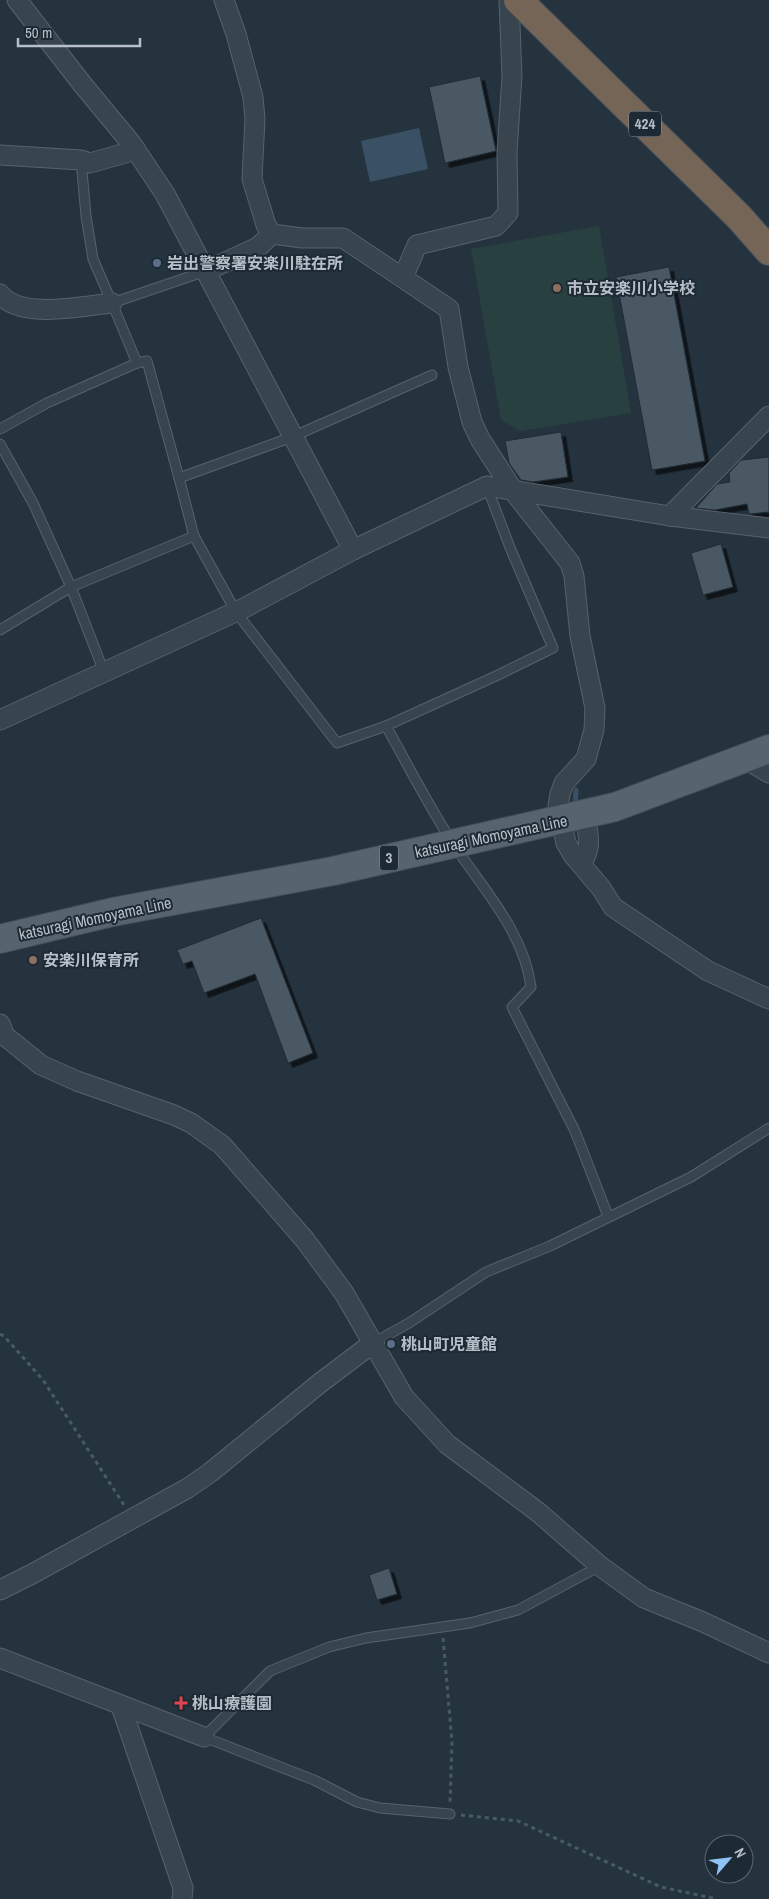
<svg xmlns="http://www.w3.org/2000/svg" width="769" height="1899" font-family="'Archivo Narrow','Noto Sans JP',sans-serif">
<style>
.green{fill:#284140}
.water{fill:#3a5165}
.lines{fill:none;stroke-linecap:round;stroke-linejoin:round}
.stream{stroke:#3a5165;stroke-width:5}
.building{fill:#4a5964;stroke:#202c35;filter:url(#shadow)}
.lane-casing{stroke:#57626c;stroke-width:11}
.street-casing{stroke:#57626c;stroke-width:21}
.primary-casing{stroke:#434e57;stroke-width:30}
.highway-casing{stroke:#444f59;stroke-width:30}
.path{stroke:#475d5d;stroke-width:3;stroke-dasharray:4 4;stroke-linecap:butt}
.lane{stroke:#39454e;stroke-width:9}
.street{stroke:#39454e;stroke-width:19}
.primary{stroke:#57646e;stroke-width:28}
.highway{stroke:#746557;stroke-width:28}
.service-dot{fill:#5c6f8a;stroke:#1e2a33;stroke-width:2}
.education-dot{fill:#8d6e63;stroke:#1e2a33;stroke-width:2}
.health-dot{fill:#e0444e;stroke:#1e2a33;stroke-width:2}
.labels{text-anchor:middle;stroke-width:4;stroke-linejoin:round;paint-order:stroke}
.shield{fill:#1e2a33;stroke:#88929c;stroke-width:1}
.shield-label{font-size:15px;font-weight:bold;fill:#b6bfc9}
.poi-label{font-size:16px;font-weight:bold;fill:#b6bfc9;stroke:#1e2a33;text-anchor:start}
.street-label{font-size:16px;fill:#b6bfc9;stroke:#1e2a33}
</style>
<defs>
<filter id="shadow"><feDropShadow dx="4.5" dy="4.5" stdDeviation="0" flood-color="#0009"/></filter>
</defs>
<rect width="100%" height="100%" fill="#25333e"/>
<polygon class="green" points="599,226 631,413 520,431 501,420 471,249"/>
<polygon class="water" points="419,128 428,169 370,182 361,141"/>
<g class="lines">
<polyline class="stream" points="575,807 576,790"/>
</g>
<g class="building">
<polygon points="480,76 496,151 445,163 429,87"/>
<polygon points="669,267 705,461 652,470 616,277"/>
<polygon points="561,432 568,477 533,482 521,480 509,463 505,441"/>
<polygon points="769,457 769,512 749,514 747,504 715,510 696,508 717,484 730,482 729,473 741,460"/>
<polygon points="721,544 733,587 703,595 691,553"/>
<polygon points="261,918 313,1053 288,1063 255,974 204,993 192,961 183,964 177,950"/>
<polygon points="389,1568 397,1594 377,1600 369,1575"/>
</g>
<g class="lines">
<g class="lane-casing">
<g id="lane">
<polyline points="81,160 86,216 93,259 112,303"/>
<polyline points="137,363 147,361 179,478"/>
<polyline points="0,429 47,403 137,363 112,303 206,271"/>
<polyline points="0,444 33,503 71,587 104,672"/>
<path d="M 487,487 L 511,550 L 553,648 L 496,676 L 386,726 C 408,765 429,807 454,845 C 483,889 524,932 531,987 L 512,1007 L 575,1131 L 608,1216"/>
<polyline points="0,630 71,587 194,536"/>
<polyline points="386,726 337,743 236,612 194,536 179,478 292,437 432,375"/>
<polyline points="373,1343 409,1323 486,1272 550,1246 691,1177 769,1128"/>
<polyline points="450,1814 380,1808 357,1802 314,1780 204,1737 270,1671 329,1647 366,1638 470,1623 518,1610 600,1566"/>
</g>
</g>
<g class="street-casing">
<g id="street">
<polyline points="17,0 83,85 131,143 165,194 353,550"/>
<polyline points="224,0 236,34 253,97 255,119 252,179 266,225 272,234 302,238 343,238 403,278"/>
<polyline points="509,0 512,76 507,152 508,213 496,226 417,245 403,278 449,309 458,367 472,422 480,439 514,492 570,563 574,576 580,636 595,708 594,730 586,759 564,783 560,794 558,806 566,843 573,855 601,888 613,907 708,971 769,999"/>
<polyline points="0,155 81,160 90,163 136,150"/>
<polyline points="206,271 258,247 272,234"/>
<path d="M 0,294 C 21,320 82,306 112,303"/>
<polyline points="670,516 769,416"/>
<polyline points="0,720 244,608 353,550 487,486 670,516 769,528"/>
<polyline points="744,758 769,773"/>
<path d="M 581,864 C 593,847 588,835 585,815"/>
<polyline points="0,1024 5,1036 41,1065 77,1081 174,1115 191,1123 222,1145 305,1240 344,1293 404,1397 447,1444 538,1512 600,1566 644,1598 703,1622 769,1653"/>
<polyline points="0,1590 32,1574 188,1488 211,1472 320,1383 373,1343"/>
<polyline points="0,1658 204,1737"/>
<polyline points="121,1706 183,1888 182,1899"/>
</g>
</g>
<g class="primary-casing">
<polyline id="primary" points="0,939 113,912 333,871 615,807 769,749"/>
</g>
<g class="highway-casing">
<polyline id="highway" points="518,0 739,217 769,251"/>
</g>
<g class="path">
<polyline points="0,1334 4,1336 43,1380 124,1505"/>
<polyline points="443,1638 452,1742 450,1804"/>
<polyline points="461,1815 518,1821 661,1887 717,1899"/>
</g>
<use href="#lane" class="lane"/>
<use href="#street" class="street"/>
<use href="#primary" class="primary"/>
<use href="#highway" class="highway"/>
</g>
<g class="service-dot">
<circle cx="157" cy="263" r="5"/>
<circle cx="391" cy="1344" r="5"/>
</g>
<g class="education-dot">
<circle cx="557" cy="288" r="5"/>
<circle cx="33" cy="960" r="5"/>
</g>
<path class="health-dot" d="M178.5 1695.5h5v5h5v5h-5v5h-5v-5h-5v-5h5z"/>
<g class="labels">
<g class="shield">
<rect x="629" y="111.5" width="32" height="25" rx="4"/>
<rect x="380" y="845.5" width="18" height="25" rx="4"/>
</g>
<g class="shield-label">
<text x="645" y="129">424</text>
<text x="389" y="863">3</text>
</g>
<g class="poi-label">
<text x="167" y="269">岩出警察署安楽川駐在所</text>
<text x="567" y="294">市立安楽川小学校</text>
<text x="43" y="966">安楽川保育所</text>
<text x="401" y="1350">桃山町児童館</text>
<text x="192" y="1709">桃山療護園</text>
</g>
<g class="street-label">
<text transform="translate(491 836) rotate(-12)" y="6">katsuragi Momoyama Line</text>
<text transform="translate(95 918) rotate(-12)" y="6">katsuragi Momoyama Line</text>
</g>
</g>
<g transform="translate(729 1859) rotate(62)"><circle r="24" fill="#1e2a33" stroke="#5b666f"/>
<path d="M0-4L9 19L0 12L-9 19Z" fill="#8fc3f5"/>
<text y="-8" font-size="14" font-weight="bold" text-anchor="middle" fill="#b6bfc9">N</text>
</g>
<path d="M18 38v8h122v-8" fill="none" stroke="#b6bfc9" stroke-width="2.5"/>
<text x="25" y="38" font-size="15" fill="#b6bfc9" stroke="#1e2a33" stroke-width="4" paint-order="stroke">50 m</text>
</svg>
